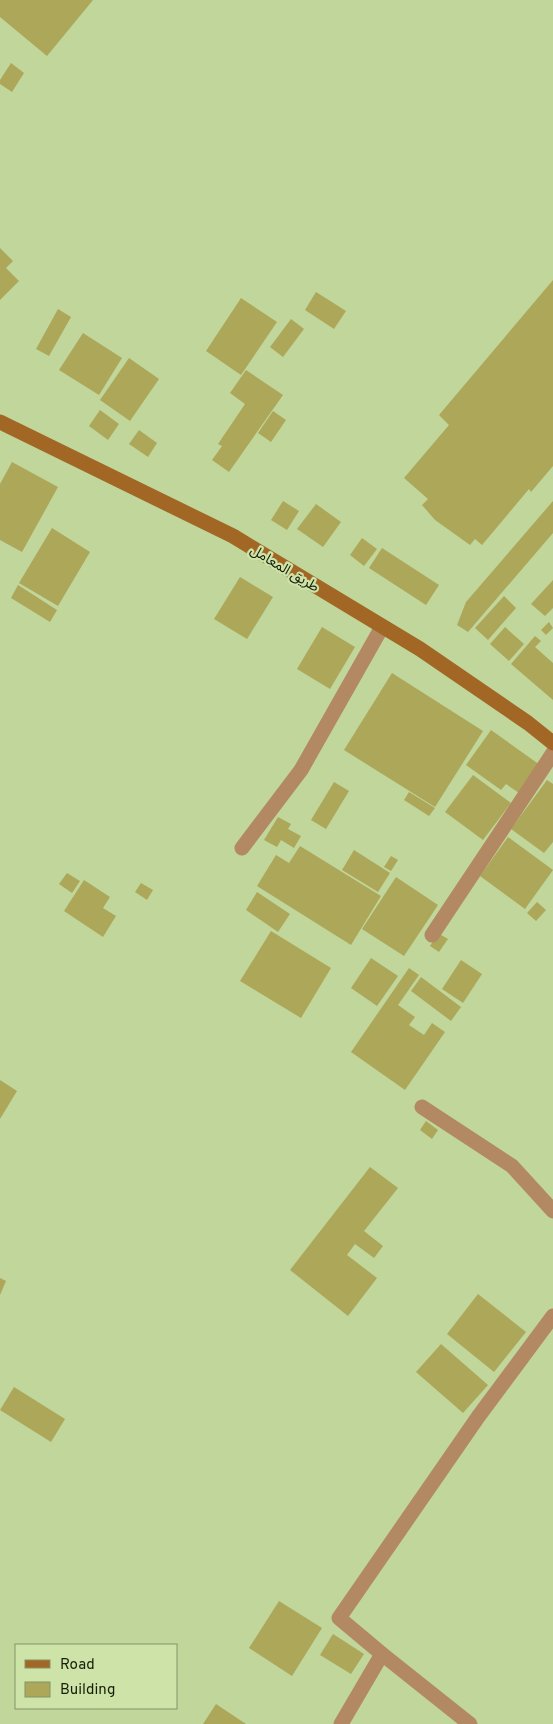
<svg xmlns="http://www.w3.org/2000/svg" width="553" height="1724" font-family="Overpass,'Noto Sans Arabic',sans-serif">
<style>
.building{fill:#ada759}
.lines{fill:none;stroke-linecap:round;stroke-linejoin:round}
.street{stroke:#b28963;stroke-width:15}
.secondary{stroke:#a26725;stroke-width:15}
.labels{text-anchor:middle;stroke-width:4.5;stroke-linejoin:round;paint-order:stroke}
.street-label{font-size:14px;fill:#171e08;stroke:#cde3a8}
</style>
<rect width="100%" height="100%" fill="#c0d69b"/>
<g class="building">
<polygon points="0,0 93,0 47,56 0,17"/>
<polygon points="11,63 24,73 12,92 0,84 0,80"/>
<polygon points="0,248 13,261 6,268 19,281 0,300"/>
<polygon points="553,280 553,466 531,492 529,489 482,545 475,539 470,545 435,520 422,505 428,499 404,478 449,425 439,415"/>
<polygon points="316,292 346,311 334,329 305,310"/>
<polygon points="241,298 277,322 241,375 206,351"/>
<polygon points="58,309 71,317 49,356 36,349"/>
<polygon points="291,319 304,329 283,357 270,347"/>
<polygon points="83,333 122,358 99,395 59,370"/>
<polygon points="129,358 159,379 130,421 100,400"/>
<polygon points="246,370 283,395 229,472 212,460 222,446 218,444 245,404 230,393"/>
<polygon points="100,410 119,424 108,440 89,426"/>
<polygon points="273,411 286,420 271,442 258,433"/>
<polygon points="139,430 157,443 148,457 129,444"/>
<polygon points="12,462 58,487 22,552 0,540 0,484"/>
<polygon points="283,501 299,511 287,530 271,520"/>
<polygon points="553,501 553,533 468,632 457,625 466,602"/>
<polygon points="316,504 341,522 323,547 297,529"/>
<polygon points="52,528 90,552 58,606 19,583"/>
<polygon points="362,538 377,549 364,566 350,555"/>
<polygon points="382,548 439,585 426,605 369,568"/>
<polygon points="240,577 273,597 247,639 214,619"/>
<polygon points="553,580 553,608 545,616 531,604"/>
<polygon points="18,585 57,610 50,622 11,598"/>
<polygon points="504,596 516,608 488,640 475,628"/>
<polygon points="549,622 553,628 546,635 541,630"/>
<polygon points="322,627 355,647 330,689 297,669"/>
<polygon points="505,627 524,644 509,661 490,644"/>
<polygon points="535,636 541,641 535,647 553,663 553,700 511,664"/>
<polygon points="392,673 483,731 435,807 344,750"/>
<polygon points="491,730 540,765 519,793 506,784 501,790 466,765"/>
<polygon points="473,775 511,803 483,840 445,812"/>
<polygon points="547,780 553,784 553,842 544,853 511,829"/>
<polygon points="334,782 349,791 326,829 311,820"/>
<polygon points="409,792 435,808 429,816 404,800"/>
<polygon points="278,817 291,824 288,829 301,836 294,848 281,840 277,847 264,840"/>
<polygon points="508,837 553,870 525,909 480,876"/>
<polygon points="300,846 381,896 351,945 257,886 276,855 289,863"/>
<polygon points="354,850 390,873 378,892 342,870"/>
<polygon points="391,856 398,860 391,871 384,867"/>
<polygon points="67,873 80,881 72,893 59,884"/>
<polygon points="396,877 438,905 404,956 362,929"/>
<polygon points="84,880 110,897 103,908 116,916 103,937 64,911"/>
<polygon points="141,883 153,890 147,900 135,892"/>
<polygon points="257,892 290,914 278,932 246,910"/>
<polygon points="537,902 546,910 536,921 527,913"/>
<polygon points="271,931 331,968 301,1018 240,981"/>
<polygon points="438,933 448,939 439,952 430,946"/>
<polygon points="371,958 398,976 377,1006 351,988"/>
<polygon points="461,960 482,974 463,1003 442,989"/>
<polygon points="409,968 419,975 398,1005 415,1017 409,1025 424,1035 432,1023 445,1032 405,1090 351,1052"/>
<polygon points="421,977 461,1007 451,1021 411,991"/>
<polygon points="0,1080 17,1091 0,1119"/>
<polygon points="426,1121 438,1130 432,1139 420,1130"/>
<polygon points="370,1167 398,1188 364,1231 383,1246 374,1258 355,1244 347,1255 377,1278 348,1316 290,1270"/>
<polygon points="0,1278 6,1281 0,1295"/>
<polygon points="478,1294 526,1332 494,1372 447,1334"/>
<polygon points="441,1344 488,1385 463,1413 416,1372"/>
<polygon points="14,1387 65,1419 51,1442 0,1410"/>
<polygon points="279,1601 322,1628 292,1676 249,1648"/>
<polygon points="333,1634 364,1654 351,1674 320,1655"/>
<polygon points="216,1704 246,1724 203,1724"/>
</g>
<g class="lines">
<g class="street">
<polyline points="242,848 301,770 382,627"/>
<polyline points="432,935 553,753"/>
<polyline points="422,1107 512,1166 553,1211"/>
<polyline points="382,1654 470,1724"/>
<polyline points="341,1724 382,1654 339,1618 478,1417 553,1316"/>
</g>
<polyline class="secondary" points="0,422 233,536 420,649 528,723 553,743"/>
</g>
<g class="labels">
<g class="street-label">
<text transform="translate(285 568) rotate(31)" y="5">طريق المعامل</text>
</g>
</g>
<rect x="15" y="1644" width="162" height="65" fill="#cde3a8" stroke="#849468"/>
<rect x="25" y="1660" width="25" height="8" fill="#a26725" stroke="#849468"/>
<text x="60" y="1669" font-size="15" fill="#171e08">Road</text>
<rect x="25" y="1682" width="25" height="15" fill="#ada759" stroke="#849468"/>
<text x="60" y="1694" font-size="15" fill="#171e08">Building</text>
</svg>
